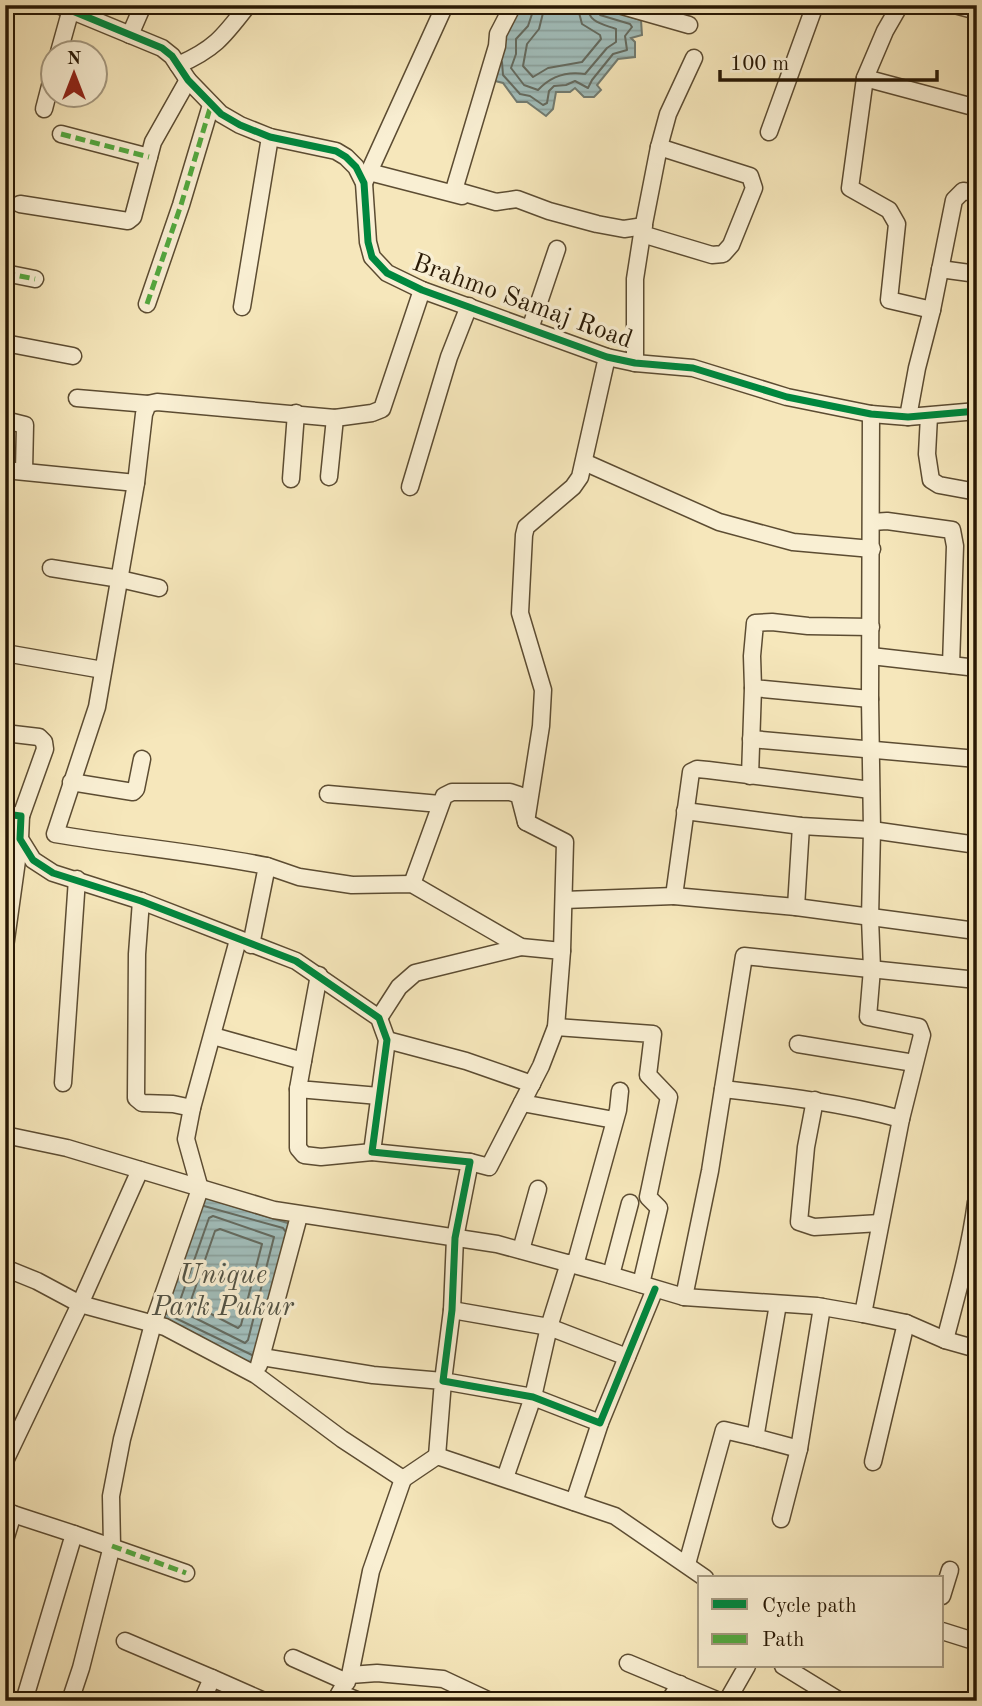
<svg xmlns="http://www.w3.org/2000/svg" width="982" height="1706" font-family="'Old Standard TT',serif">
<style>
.water{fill:url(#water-rules);stroke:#717b71;stroke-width:2}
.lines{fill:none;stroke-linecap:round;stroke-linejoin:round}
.shore{stroke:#646a5f;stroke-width:2}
.minor-casing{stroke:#5c4c32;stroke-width:19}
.minor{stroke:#f9efd3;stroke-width:16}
.quiet{stroke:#53a940;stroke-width:5;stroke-dasharray:10 5;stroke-linecap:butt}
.cycleway-casing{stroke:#f9efd3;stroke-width:11}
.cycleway{stroke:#00873e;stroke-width:7}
.labels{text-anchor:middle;stroke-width:7;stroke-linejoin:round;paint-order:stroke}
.street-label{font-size:26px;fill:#281804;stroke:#f9efd3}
.water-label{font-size:28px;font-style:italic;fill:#525244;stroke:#f9efd3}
</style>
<defs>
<pattern id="water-rules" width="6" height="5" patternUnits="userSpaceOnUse" patternTransform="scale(1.75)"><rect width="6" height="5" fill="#a1bdba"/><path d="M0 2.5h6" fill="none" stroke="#8ba29e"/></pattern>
</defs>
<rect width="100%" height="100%" fill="#f6e7bb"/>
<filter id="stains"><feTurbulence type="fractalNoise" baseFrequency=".00286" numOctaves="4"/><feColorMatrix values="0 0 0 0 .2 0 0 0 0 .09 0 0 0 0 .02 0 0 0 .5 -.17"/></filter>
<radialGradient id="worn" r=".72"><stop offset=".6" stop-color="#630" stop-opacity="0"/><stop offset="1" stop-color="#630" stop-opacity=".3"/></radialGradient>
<g class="water">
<polygon points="520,5 593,5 641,20 642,35 631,38 635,42 635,57 618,59 597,85 601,90 594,97 584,97 575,88 570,92 556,92 553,109 546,116 527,102 517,102 503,83 491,80 500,33"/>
<polygon points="200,1196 294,1225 257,1367 157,1318"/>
</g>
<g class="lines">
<g class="shore">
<path d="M 535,5 L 528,26 L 516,39 L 516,54 L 511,68 L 524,85 L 538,90 C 551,76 566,71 585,74 L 607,48 L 616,42 L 616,29 C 603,24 588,23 587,5"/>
<polyline points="545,5 539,29 527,44 523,66 533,77 548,68 582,62 601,39 600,35 582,24 577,5"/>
<polyline points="502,62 503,75 520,94 530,96 543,105 547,103 549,91 554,86 566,85 575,81 588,88 592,80 613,54 627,50 625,36 632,27 630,24 600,15 596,5"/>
<polyline points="204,1206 283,1228 285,1231"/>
<polygon points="213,1216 274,1237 248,1340 245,1343 177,1309 209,1218"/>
<polygon points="220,1229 262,1244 241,1325 238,1328 190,1303 215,1231"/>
<polyline points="167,1314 252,1355"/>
</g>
<g class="minor-casing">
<g id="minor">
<polyline points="58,5 162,48 172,56 188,80 221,114 240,125 270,137 336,151 346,157 356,167 364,183 368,242 372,257 387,273 422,290 607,357 635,363 693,368 787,397 871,414 908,417 977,411"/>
<polyline points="513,5 498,34 497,46 454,190 496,202 517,199 549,211 597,224 624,229 644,226"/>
<polyline points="619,5 689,25"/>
<polyline points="900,5 885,31 865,78 850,188 889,210 897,224 889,300 932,310"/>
<polyline points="955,5 977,11"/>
<polyline points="130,35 143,5"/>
<polyline points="59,52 71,9"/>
<path d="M 178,65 C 215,49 224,36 248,5"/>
<polyline points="865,78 977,108"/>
<polyline points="44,109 52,78"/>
<polyline points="769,132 815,5"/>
<polyline points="61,134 149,157"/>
<polyline points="369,172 462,196"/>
<polyline points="364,183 445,5"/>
<polyline points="20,204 128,221 133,217 153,142 188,80"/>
<polyline points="642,234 712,255 723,254 731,245 754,188 750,176 659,147"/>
<polyline points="940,269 977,274"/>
<polyline points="5,273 35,279"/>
<polyline points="147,304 181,205 211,105"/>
<polyline points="242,307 270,137"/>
<polyline points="530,329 557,249"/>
<polyline points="5,343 73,356"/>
<polyline points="635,363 635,279 642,234 659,147 668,114 694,58"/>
<polyline points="77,398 148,404"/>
<polyline points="929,416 927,454 931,480 939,485 977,492"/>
<polyline points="908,417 917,368 932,310 954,200 963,191 977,193"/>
<polyline points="5,420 25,425 24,471"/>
<polyline points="584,462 719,522 793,542 872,549"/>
<polyline points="5,470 136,483"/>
<polyline points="329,477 335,418 372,413 382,409 422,290"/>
<polyline points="291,479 296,413"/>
<polyline points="410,487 449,357 469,306"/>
<polyline points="872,522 887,521 952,530 955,546 951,665"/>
<polyline points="51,568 120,579 159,588"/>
<polyline points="5,653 103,670"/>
<polyline points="871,656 977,668"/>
<polyline points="870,699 753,688 752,656 755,623 772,622 808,626 871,627"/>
<polyline points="5,733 39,737 44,742 45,749 21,816"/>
<polyline points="751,739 977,759"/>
<polyline points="750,776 753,688"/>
<polyline points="71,782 133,792 136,789 142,759"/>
<polyline points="871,790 708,770 697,769 691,772 674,896 796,907 976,931 977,927"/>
<polyline points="328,794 440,804"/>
<polyline points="685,811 801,826 872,830 977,845"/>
<polyline points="5,814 21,816 20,839 33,860 53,873 141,901 296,961 379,1018 387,1040 372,1152 470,1162 455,1238 452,1310 443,1381 533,1397 600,1423 655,1289"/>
<polyline points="526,822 541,726 543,690 520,613 524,535 526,527 573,487 580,477 607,357"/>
<polyline points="267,866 299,877 352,885 412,884 521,947 562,951 556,1027 541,1066 489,1167 470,1162"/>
<polyline points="412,884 444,796 452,792 510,792 519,795 526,822 565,842 562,951"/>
<polyline points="564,900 674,896"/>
<polyline points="141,901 137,954 136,1098 142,1103 173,1104 192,1108"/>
<polyline points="796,907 801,826"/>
<path d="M 251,945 L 267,866 C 197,852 125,846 55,834 L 97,707 L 136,483 L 144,414 L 148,404 L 157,402 L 335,418"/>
<polyline points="5,947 20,839"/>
<polyline points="379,1018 399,987 415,973 521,947"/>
<polyline points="556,1027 653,1034 648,1075 669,1097 648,1197 659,1208 641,1284"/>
<polyline points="213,1036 303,1061 298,1089 379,1096"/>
<polyline points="387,1040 466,1061 532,1084"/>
<polyline points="798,1044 914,1063"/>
<polyline points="303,1061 319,975"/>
<polyline points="63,1083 77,879"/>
<polyline points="298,1089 298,1148 304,1155 321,1157 372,1152"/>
<path d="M 723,1089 C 784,1096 842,1103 901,1119"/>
<polyline points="815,1100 806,1147 799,1222 814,1227 880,1223"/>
<polyline points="522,1103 614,1120"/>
<polyline points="5,1135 67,1148 274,1210 497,1244 600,1272 684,1297 817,1306 863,1314 906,1323 945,1340 977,1349"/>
<polyline points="521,1250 538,1189"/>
<polyline points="575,1265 618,1110 620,1091"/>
<polyline points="5,1268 37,1281 80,1304 165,1327 256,1375 342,1439 403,1479 437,1456 615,1516 705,1578"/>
<polyline points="611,1275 630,1203"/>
<polyline points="684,1297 710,1171 744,956 977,980"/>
<polyline points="778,1304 756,1433 758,1438 799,1449"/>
<polyline points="452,1310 549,1327 627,1357"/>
<polyline points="863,1314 901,1119 922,1035 919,1027 868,1017 872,969 870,918 872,830 870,699 871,414"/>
<path d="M 945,1340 C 957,1294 970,1249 976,1202"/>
<polyline points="262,1357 373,1375 443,1381 437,1456"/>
<polyline points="259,1365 299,1216"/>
<polyline points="5,1461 80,1304 140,1170"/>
<polyline points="873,1462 906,1323"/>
<polyline points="505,1478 533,1397 549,1327 569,1263"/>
<polyline points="574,1502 600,1423"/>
<polyline points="5,1511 13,1514 5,1540"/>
<polyline points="13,1514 74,1534 24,1701"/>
<polyline points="781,1519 799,1449 822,1307"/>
<polyline points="74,1534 186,1573"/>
<polyline points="687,1564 724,1430 758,1438"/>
<polyline points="942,1596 950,1570"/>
<polyline points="942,1631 977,1642"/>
<polyline points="125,1641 212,1678 202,1701"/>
<polyline points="293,1658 347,1682"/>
<polyline points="628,1663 719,1701"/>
<polyline points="783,1666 840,1701"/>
<polyline points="350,1675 377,1673 443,1679 490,1701"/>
<polyline points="212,1678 264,1701"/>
<polyline points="340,1693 359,1701"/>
<polyline points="70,1701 81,1668 112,1546 111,1496 122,1439 153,1324 200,1189 186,1139 192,1108 238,940"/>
<polyline points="335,1701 350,1675 371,1571 403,1479"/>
<polyline points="669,1701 680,1684"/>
<polyline points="727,1701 747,1666"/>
</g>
</g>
<use href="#minor" class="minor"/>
<g class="quiet">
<polyline points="61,134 149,157"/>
<polyline points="5,273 35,279"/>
<polyline points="147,304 181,205 211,105"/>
<polyline points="112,1546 186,1573"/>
</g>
<g class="cycleway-casing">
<g id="cycleway">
<polyline points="58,5 162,48 172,56 188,80 221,114 240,125 270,137 336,151 346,157 356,167 364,183 368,242 372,257 387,273 422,290 607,357 635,363 693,368 787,397 871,414 908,417 977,411"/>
<polyline points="5,814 21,816 20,839 33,860 53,873 141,901 296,961 379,1018 387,1040 372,1152 470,1162 455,1238 452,1310 443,1381 533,1397 600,1423 655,1289"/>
</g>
</g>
<use href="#cycleway" class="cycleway"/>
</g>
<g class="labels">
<g class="street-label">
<text transform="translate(523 300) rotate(20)" y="9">Brahmo Samaj Road</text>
</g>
<g class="water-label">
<text x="223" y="1283">Unique<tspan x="223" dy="32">Park Pukur</tspan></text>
</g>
</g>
<rect width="982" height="1706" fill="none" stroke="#f6e7bb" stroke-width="28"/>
<rect x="7" y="7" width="968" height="1692" fill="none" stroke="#281804" stroke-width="3.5"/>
<rect x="14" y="14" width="954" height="1678" fill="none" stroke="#281804" stroke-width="2"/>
<rect x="698" y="1576" width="245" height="91" fill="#f9efd3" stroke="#a59980" stroke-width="2"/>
<rect x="712" y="1599" width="35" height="10" fill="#00873e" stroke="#a59980" stroke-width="2"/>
<text x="762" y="1612" font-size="21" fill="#281804">Cycle path</text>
<rect x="712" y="1634" width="35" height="10" fill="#53a940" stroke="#a59980" stroke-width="2"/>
<text x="762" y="1646" font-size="21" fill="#281804">Path</text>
<g transform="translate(74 74)"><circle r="33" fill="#f9efd3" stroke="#a59980" stroke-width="2"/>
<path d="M0-5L12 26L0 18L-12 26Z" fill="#8f2418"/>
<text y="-10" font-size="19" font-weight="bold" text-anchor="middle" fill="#281804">N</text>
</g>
<path d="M720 70v10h217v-10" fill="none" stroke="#281804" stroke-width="3.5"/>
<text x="730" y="70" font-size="21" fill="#281804" stroke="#f9efd3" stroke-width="5" paint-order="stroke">100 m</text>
<rect width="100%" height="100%" filter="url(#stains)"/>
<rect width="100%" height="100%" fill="url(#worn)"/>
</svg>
